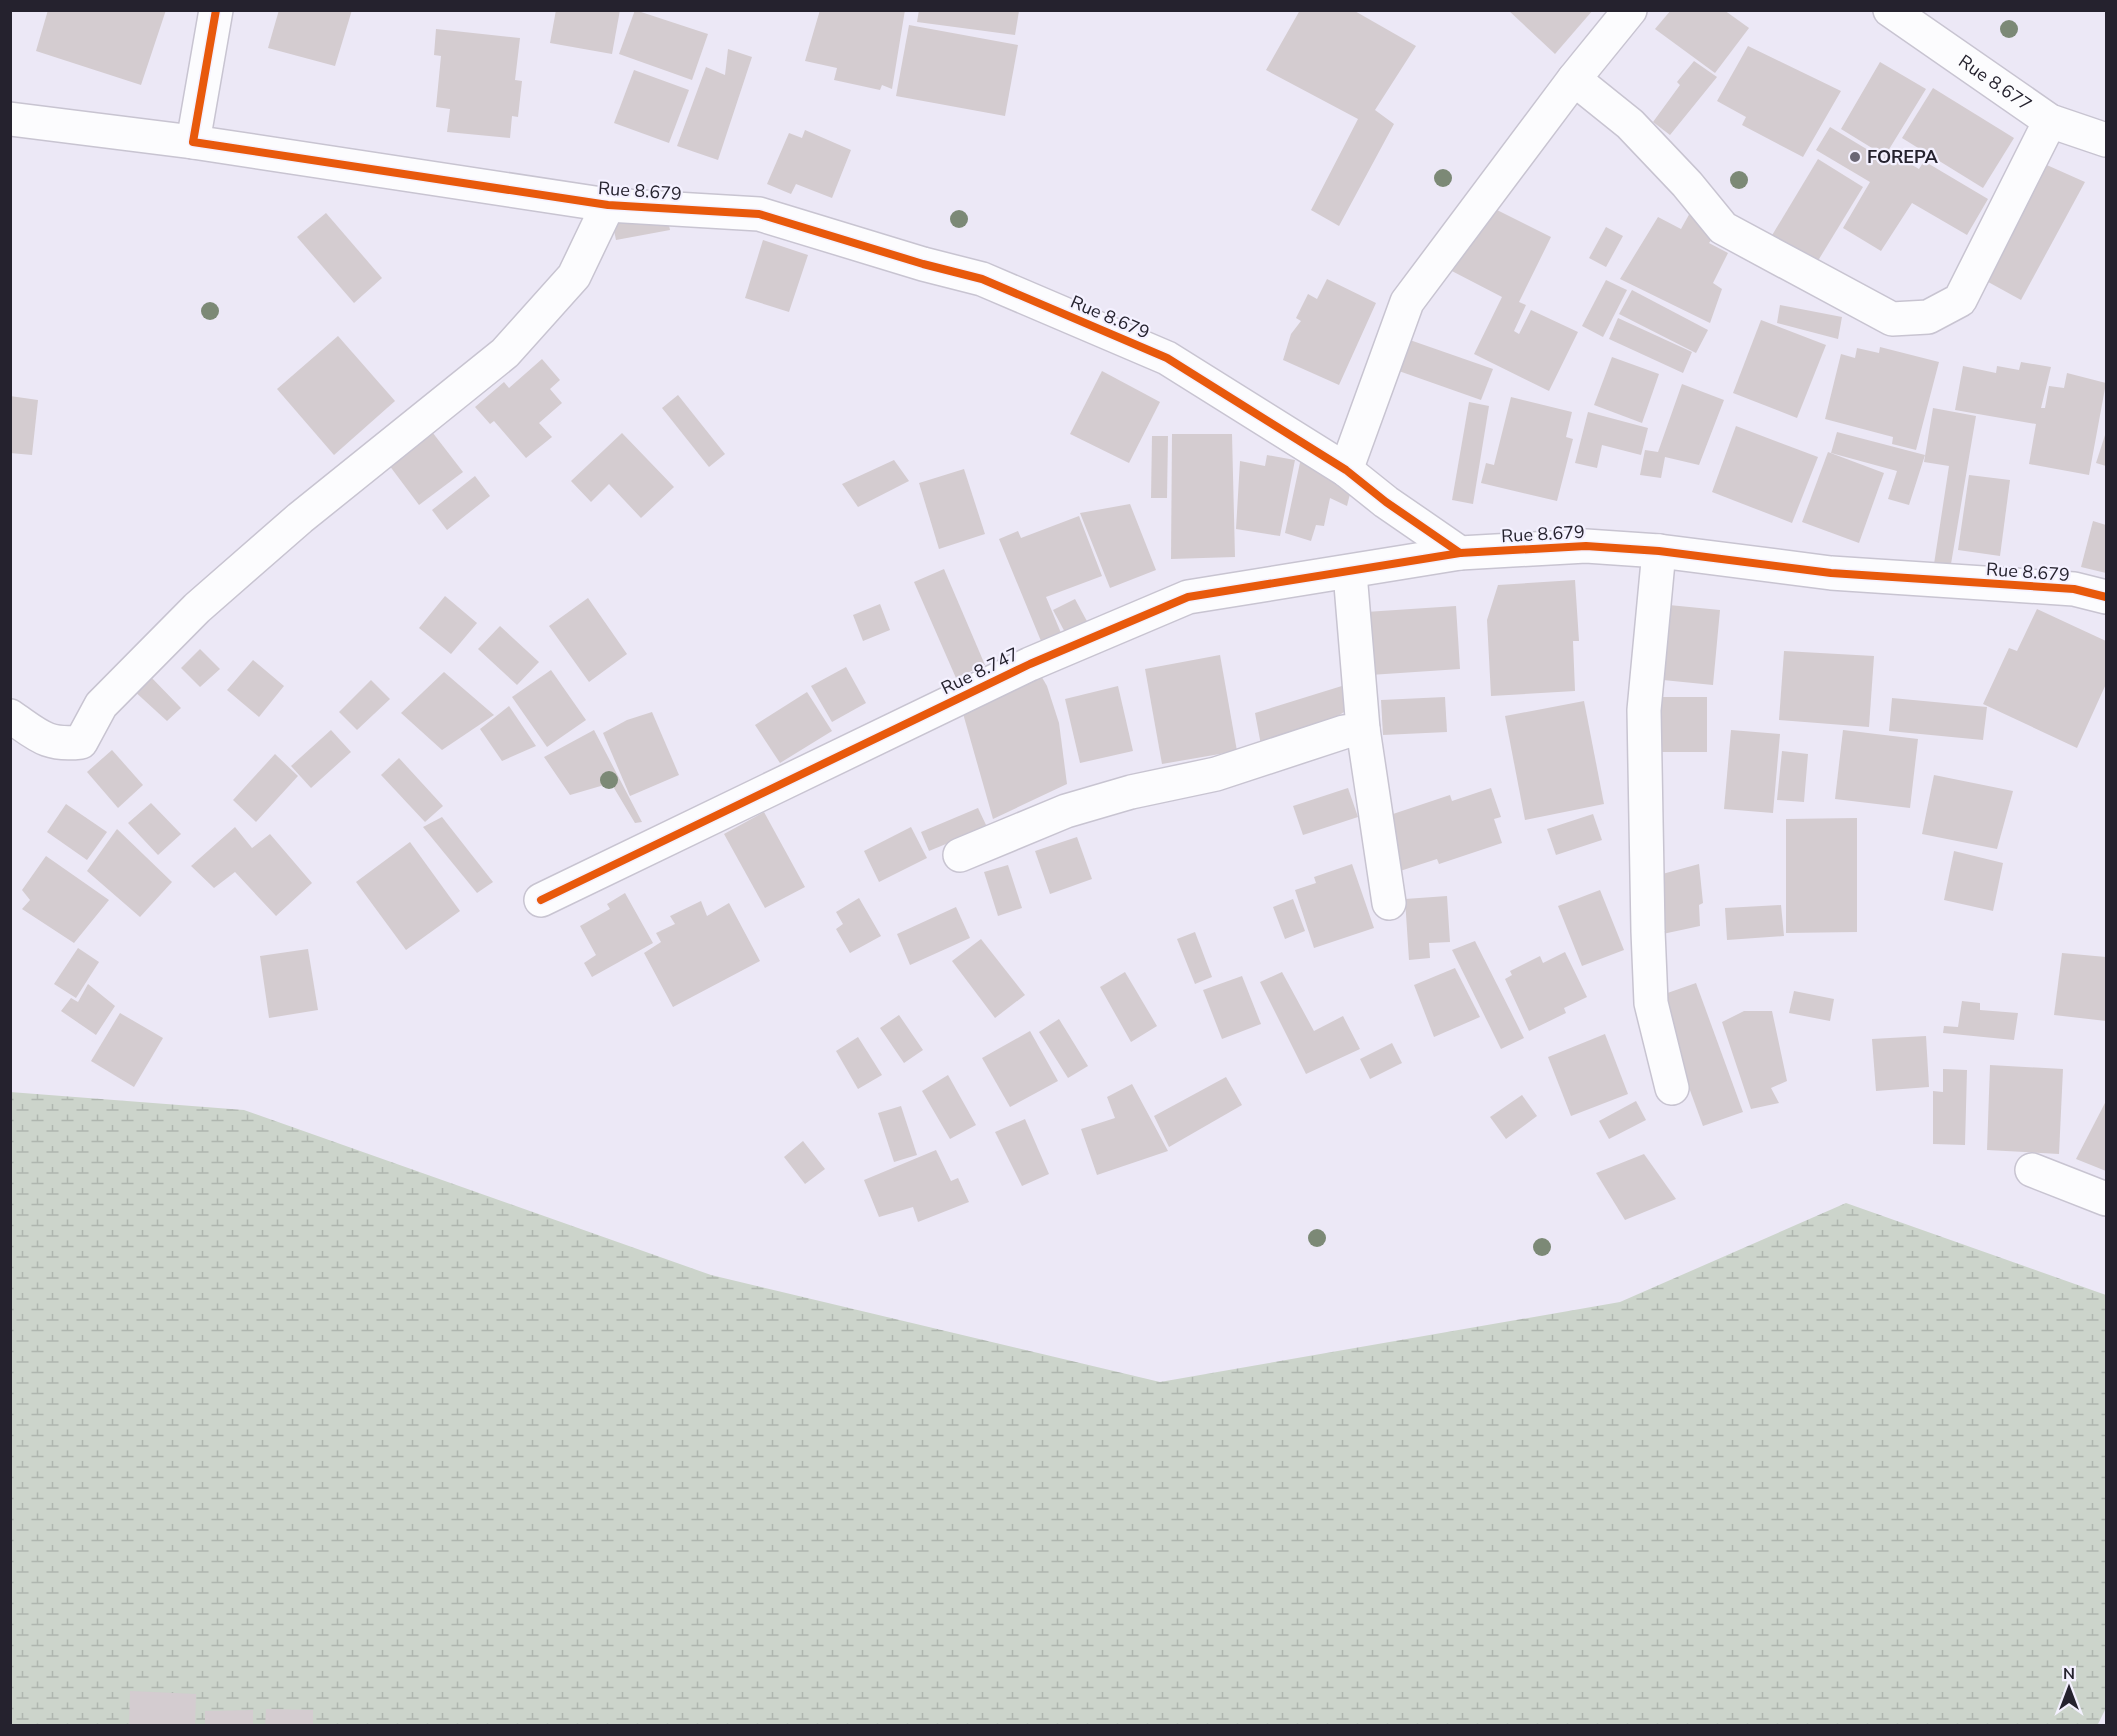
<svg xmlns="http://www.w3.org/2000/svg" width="2117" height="1736" font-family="'Nunito Sans',sans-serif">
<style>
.wetland{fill:url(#wetland-marsh)}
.building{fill:#d4ccd0}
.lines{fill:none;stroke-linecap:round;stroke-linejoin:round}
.minor-casing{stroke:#c8c4d1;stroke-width:36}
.minor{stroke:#fcfcfe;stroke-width:33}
.cycleway-casing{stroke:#f4f1ff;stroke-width:11}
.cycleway{stroke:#e8590c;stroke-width:8}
.tree{fill:#7c8976}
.poi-dot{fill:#6b6774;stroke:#f4f1ff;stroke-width:2}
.labels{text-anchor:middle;stroke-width:4.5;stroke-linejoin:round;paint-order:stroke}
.street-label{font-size:18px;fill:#25222e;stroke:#f4f1ff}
.poi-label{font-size:18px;font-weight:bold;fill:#25222e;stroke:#f4f1ff;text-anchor:start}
</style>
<defs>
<pattern id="wetland-marsh" width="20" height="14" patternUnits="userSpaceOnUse" patternTransform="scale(1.5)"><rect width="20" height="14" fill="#ccd4cb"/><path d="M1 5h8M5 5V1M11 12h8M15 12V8" fill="none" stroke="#afb6af"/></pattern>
</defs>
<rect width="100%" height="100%" fill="#ece8f6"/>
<polygon class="wetland" points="10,1092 244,1110 711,1275 1160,1382 1620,1302 1846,1203 2106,1295 2106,1708 2097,1726 11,1725"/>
<g class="building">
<polygon points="48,10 166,10 141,85 36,51"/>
<polygon points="279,10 352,10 335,66 268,48"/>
<polygon points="556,10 620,10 612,54 550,43"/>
<polygon points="635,10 708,34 692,80 619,54"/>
<polygon points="820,10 905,10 892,89 882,85 880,90 834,80 837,68 805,61"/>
<polygon points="919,10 1015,10 1019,11 1015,35 917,22"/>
<polygon points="1300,10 1353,10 1416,46 1375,110 1394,124 1339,226 1311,210 1358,119 1266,70"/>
<polygon points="1508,10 1593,10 1555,54"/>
<polygon points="1671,10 1724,10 1749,28 1715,73 1655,29"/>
<polygon points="909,25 1018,45 1005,116 896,96"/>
<polygon points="436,29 520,38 515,80 522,81 518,117 512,116 510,138 447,132 450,109 436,107 441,56 434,55"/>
<polygon points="1748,46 1841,91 1803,157 1742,125 1746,117 1717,101"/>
<polygon points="728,49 752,57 718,160 677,146 706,67 725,75"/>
<polygon points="1694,61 1717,77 1670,135 1653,122 1680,85 1677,82"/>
<polygon points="1880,62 1926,89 1888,151 1919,169 1924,161 1988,199 1967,235 1912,203 1881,251 1843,228 1870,182 1816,150 1830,127 1883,159 1885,156 1841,129"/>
<polygon points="634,70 689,90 669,143 614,123"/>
<polygon points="1933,88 2014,138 1983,188 1902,138"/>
<polygon points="805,130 851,150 832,198 796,184 791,194 767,184 789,133 802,138"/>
<polygon points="1818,159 1863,187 1816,264 1771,237"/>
<polygon points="2040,162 2085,182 2021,300 1970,272"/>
<polygon points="1489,206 1551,237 1519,302 1526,305 1514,331 1519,334 1531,310 1578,332 1549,391 1474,354 1502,297 1448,269"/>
<polygon points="666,211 670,230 616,240 612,221"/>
<polygon points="1691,211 1715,235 1709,243 1728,253 1713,283 1722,289 1710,323 1620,279 1658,217 1681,229"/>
<polygon points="326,213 382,278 354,303 297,237"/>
<polygon points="1606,227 1623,236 1606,267 1589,258"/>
<polygon points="763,240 808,255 789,312 745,298"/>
<polygon points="1327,279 1376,303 1339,385 1283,360 1291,334 1301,321 1296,318 1308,294 1317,299"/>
<polygon points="1606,280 1627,290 1603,337 1582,326"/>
<polygon points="1632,290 1708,330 1696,353 1619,314"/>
<polygon points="1780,305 1842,317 1838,339 1777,323"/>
<polygon points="1618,318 1692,352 1683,373 1609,339"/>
<polygon points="1761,320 1826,345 1797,418 1733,393"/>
<polygon points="338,336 395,401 334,455 277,389"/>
<polygon points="1407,339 1493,369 1481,400 1396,370"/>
<polygon points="1880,347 1939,362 1916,450 1892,444 1893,437 1825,419 1841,354 1855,358 1857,348 1879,353"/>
<polygon points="1612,357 1659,374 1642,423 1594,405"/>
<polygon points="542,359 560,380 550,389 562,403 539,423 552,437 526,458 494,421 490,424 475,407 504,382 509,388"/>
<polygon points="2021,362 2051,367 2041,408 2045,408 2049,386 2064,388 2067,373 2106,383 2089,475 2029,464 2036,424 1955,410 1963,366 1996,373 1997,366 2019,370"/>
<polygon points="1102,371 1160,402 1129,463 1070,434"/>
<polygon points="1682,384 1724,400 1699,465 1665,457 1661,478 1640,475 1645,450 1658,452"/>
<polygon points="678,395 725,454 709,467 662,408"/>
<polygon points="10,396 38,400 32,455 10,453"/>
<polygon points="1511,397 1572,412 1566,437 1573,439 1557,501 1481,483 1486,463 1494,465"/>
<polygon points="1469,402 1489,406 1473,504 1452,500"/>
<polygon points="1933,408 1976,416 1951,564 1934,564 1949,466 1924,462"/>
<polygon points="1588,412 1648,428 1641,455 1602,445 1597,468 1575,463"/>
<polygon points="426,424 463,472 419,505 383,457"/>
<polygon points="1736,426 1818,457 1792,523 1712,492"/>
<polygon points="1837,432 1925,455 1909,505 1888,499 1897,471 1831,453"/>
<polygon points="2106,432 2106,466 2096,463"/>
<polygon points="622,433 674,487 641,518 609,484 591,502 571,481"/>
<polygon points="1172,434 1232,434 1235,557 1171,559"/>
<polygon points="1152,436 1168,436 1167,498 1151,498"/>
<polygon points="1828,452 1884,473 1859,543 1802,522"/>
<polygon points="1267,455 1295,460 1280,536 1236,529 1240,461 1265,466"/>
<polygon points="1301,458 1352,486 1347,506 1330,498 1324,526 1316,525 1311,541 1285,533"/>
<polygon points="894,460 909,481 858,507 842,484"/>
<polygon points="964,469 985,534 939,549 919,483"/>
<polygon points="1969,475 2010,480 2000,556 1958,550"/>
<polygon points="475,476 490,496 447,530 432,510"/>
<polygon points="1130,504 1156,570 1110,588 1080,513"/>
<polygon points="1079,516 1102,576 1046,597 1061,633 1041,641 999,539 1018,531 1021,538"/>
<polygon points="2093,521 2106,525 2106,573 2081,567"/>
<polygon points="944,569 985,665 956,678 914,582"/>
<polygon points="1575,580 1579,641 1573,641 1575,691 1491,696 1487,620 1498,585"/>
<polygon points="445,596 477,623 451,654 419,628"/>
<polygon points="588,598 627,654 589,682 549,626"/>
<polygon points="1075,599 1089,625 1067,636 1053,610"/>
<polygon points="880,604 890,630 863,641 853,615"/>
<polygon points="1669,605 1720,610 1713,685 1663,680"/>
<polygon points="1456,606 1460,669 1370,675 1366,612"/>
<polygon points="2037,609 2106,641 2106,684 2077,748 1983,704 2009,648 2017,651"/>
<polygon points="500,626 539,662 517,685 478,649"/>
<polygon points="200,649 220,669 200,687 181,668"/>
<polygon points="1784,651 1874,656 1869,727 1779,720"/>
<polygon points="1220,655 1237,751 1162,764 1145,669"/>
<polygon points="253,660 284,686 259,717 227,690"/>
<polygon points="846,667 866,703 832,722 811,686"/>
<polygon points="1036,667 1047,686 1059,723 1067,784 993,819 960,703"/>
<polygon points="551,670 586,720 547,747 512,697"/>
<polygon points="444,672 494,715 442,750 401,713"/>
<polygon points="148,674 181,708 167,721 132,689"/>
<polygon points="371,680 390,699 357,730 339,712"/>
<polygon points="1345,685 1347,710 1332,720 1261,745 1255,713"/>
<polygon points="1118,686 1133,751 1080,763 1065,699"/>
<polygon points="807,692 832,731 780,763 755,725"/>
<polygon points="1445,697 1447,732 1383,735 1381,700"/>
<rect x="1654" y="697" width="53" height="55"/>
<polygon points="1892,698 1987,707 1983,740 1889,731"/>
<polygon points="1584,701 1604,804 1525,820 1505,716"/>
<polygon points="509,706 536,746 502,761 480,729"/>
<polygon points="652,712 679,775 630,796 603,733 627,720"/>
<polygon points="331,730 351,752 311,788 291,766"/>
<polygon points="594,730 642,822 635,823 611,783 570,795 544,757"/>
<polygon points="1731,730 1780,734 1773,813 1724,809"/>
<polygon points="1843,730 1918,739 1910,808 1835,799"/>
<polygon points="112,750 143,785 118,808 87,772"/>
<polygon points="1782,751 1808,754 1804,802 1777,800"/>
<polygon points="275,754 298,776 256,822 233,800"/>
<polygon points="399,758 443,806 425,822 381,775"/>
<polygon points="1934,775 2013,791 1997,849 1922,834"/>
<polygon points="1348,788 1358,817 1303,835 1293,806"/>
<polygon points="1491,788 1501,817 1494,819 1502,843 1439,864 1437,859 1397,872 1378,819 1450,795 1452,801"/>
<polygon points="151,803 181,834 158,855 128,823"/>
<polygon points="66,804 107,832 87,860 47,832"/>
<polygon points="978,808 987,827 929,851 921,832"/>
<polygon points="764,812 805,887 765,908 724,834"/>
<polygon points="1593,814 1602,840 1556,855 1547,829"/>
<polygon points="442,817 493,882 477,893 423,827"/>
<polygon points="1857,818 1857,932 1786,933 1786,819"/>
<polygon points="235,827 252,848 270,834 312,883 276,916 235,872 214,888 191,866"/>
<polygon points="911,827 927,858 879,882 864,851"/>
<polygon points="117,829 172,882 140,917 87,871"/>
<polygon points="1077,837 1092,879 1050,894 1035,851"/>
<polygon points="410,842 460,911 406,950 356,882"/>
<polygon points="1954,851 2003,863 1993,911 1944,900"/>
<polygon points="46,856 109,900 74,943 22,909 30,900 22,890"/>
<polygon points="1352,864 1374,928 1314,948 1295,890 1316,883 1314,877"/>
<polygon points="1699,864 1703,903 1699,905 1700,926 1658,935 1655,876"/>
<polygon points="1008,865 1022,908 998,916 984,872"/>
<polygon points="1600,890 1624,950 1582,966 1558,906"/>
<polygon points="625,893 653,943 592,977 584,963 596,955 580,926 610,909 607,904"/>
<polygon points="1447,896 1450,942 1429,943 1430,958 1409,960 1405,899"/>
<polygon points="859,898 881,936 850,953 836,929 843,924 836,912"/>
<polygon points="1293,899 1305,931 1285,939 1273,907"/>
<polygon points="701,901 707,916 729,903 760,961 673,1007 644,953 661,942 656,933 675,924 670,916"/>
<polygon points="1781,905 1784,936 1727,940 1725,908"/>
<polygon points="956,907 970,938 910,965 897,934"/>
<polygon points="1195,932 1212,977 1195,984 1177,939"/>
<polygon points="981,939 1025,995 995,1018 952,961"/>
<polygon points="1475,941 1524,1038 1501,1049 1452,950"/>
<polygon points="78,948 99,962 76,998 54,984"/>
<polygon points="308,949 318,1010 269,1018 260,956"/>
<polygon points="1565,952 1587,997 1564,1008 1566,1013 1529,1031 1505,979 1512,975 1510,971 1540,956 1543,963"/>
<polygon points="2062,953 2106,957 2106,1021 2054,1015"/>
<polygon points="1455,968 1480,1017 1434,1037 1414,985"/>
<polygon points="1125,972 1157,1026 1131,1042 1100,987"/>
<polygon points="1282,972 1314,1031 1343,1016 1360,1049 1306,1074 1260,982"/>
<polygon points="1242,976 1261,1024 1222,1039 1203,990"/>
<polygon points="1696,983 1743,1112 1703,1126 1656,997"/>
<polygon points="88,984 115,1006 96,1035 61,1011 71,998 78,1002"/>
<polygon points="1794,991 1834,999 1830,1021 1789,1013"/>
<polygon points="1962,1001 1980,1003 1980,1010 2018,1013 2014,1040 1943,1033 1944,1026 1958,1027"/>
<polygon points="1744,1011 1772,1011 1787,1081 1771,1088 1779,1103 1751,1109 1722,1022"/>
<polygon points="120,1013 163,1038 134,1087 91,1061"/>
<polygon points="899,1015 923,1050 904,1063 880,1028"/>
<polygon points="1059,1019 1088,1066 1068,1078 1039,1032"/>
<polygon points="1030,1031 1058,1081 1010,1107 982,1058"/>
<polygon points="1605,1034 1628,1094 1571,1116 1548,1057"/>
<polygon points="1926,1036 1929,1087 1876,1091 1872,1039"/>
<polygon points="858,1037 882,1075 858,1089 836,1051"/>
<polygon points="1392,1043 1402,1063 1370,1079 1360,1059"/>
<polygon points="1990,1065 2063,1069 2059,1154 1987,1150"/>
<polygon points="1943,1069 1967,1070 1965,1145 1933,1144 1933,1091 1943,1092"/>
<polygon points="948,1075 976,1125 950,1139 922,1091"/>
<polygon points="1226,1077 1242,1105 1169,1147 1154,1116"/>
<polygon points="1132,1084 1168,1151 1097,1175 1081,1129 1115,1118 1107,1097"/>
<polygon points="1522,1095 1537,1116 1506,1139 1490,1117"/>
<polygon points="1636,1101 1646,1120 1609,1139 1599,1121"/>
<polygon points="2106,1101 2106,1171 2076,1159"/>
<polygon points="901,1106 917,1155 894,1162 878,1113"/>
<polygon points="1025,1119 1049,1174 1022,1186 995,1132"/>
<polygon points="803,1141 825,1169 805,1184 784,1157"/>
<polygon points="936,1150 951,1181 958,1178 969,1202 918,1222 913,1207 879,1217 864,1180"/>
<polygon points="1644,1154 1676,1199 1625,1220 1596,1173"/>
<polygon points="130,1691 196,1694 195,1726 129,1726"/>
<polygon points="266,1709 313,1710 313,1726 265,1726"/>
<polygon points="253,1710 253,1726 205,1726 205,1711"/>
</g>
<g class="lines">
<g class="minor-casing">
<g id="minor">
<polyline points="216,10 193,142 608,205 759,214 923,264 982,279 1167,358 1346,470 1386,502 1460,553 1586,546 1659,551 1831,573 2074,589 2106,597"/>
<path id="s1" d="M 1890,10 L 2050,121 L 2106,140"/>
<polyline points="1574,79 1630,124 1687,184 1723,228 1892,319 1928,317 1960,300 2050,121"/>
<polyline points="10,119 193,142"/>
<polyline points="1346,470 1407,302 1574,79 1630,10"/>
<polyline points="1659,551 1644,710 1648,931 1651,1003 1672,1088"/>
<path d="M 10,716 C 38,735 46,746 81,742 L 101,705 L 197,608 L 300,518 L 505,353 L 574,276 L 608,205"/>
<polyline points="1363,729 1389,903"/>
<polyline points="960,855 1066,811 1131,792 1216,774 1344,732 1363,729 1350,573"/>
<polyline points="541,900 1030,664 1188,597 1460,553"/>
<polyline points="2032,1170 2106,1199"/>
</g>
</g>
<use href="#minor" class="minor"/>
<g class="cycleway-casing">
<g id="cycleway">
<polyline points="216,10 193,142 608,205 759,214 923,264 982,279 1167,358 1346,470 1386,502 1460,553 1586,546 1659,551 1831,573 2074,589 2106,597"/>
<polyline points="541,900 1030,664 1188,597 1460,553"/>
</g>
</g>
<use href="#cycleway" class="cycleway"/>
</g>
<g class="tree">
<circle cx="2009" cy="29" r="9"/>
<circle cx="1443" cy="178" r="9"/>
<circle cx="1739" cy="180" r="9"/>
<circle cx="959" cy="219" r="9"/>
<circle cx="210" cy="311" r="9"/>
<circle cx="609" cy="780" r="9"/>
<circle cx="1317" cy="1238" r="9"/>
<circle cx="1542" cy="1247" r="9"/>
</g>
<circle class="poi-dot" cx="1855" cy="157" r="6"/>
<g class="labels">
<g class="street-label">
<text dy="6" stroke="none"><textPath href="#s1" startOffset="128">Rue 8.677</textPath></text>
<text transform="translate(640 191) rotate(4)" y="6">Rue 8.679</text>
<text transform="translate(1110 317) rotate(23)" y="6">Rue 8.679</text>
<text transform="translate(1543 534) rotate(-3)" y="6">Rue 8.679</text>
<text transform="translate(2028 572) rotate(4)" y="6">Rue 8.679</text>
<text transform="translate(980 671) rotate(-26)" y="6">Rue 8.747</text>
</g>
<g class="poi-label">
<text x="1867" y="163">FOREPA</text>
</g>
</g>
<rect width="2117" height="1736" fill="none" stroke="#25222e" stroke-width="24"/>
<g transform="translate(2069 1688)" stroke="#f4f1ff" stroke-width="4.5" paint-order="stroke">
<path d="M0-4.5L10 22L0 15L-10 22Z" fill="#25222e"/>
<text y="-9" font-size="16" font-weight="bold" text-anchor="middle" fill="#25222e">N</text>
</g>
</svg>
